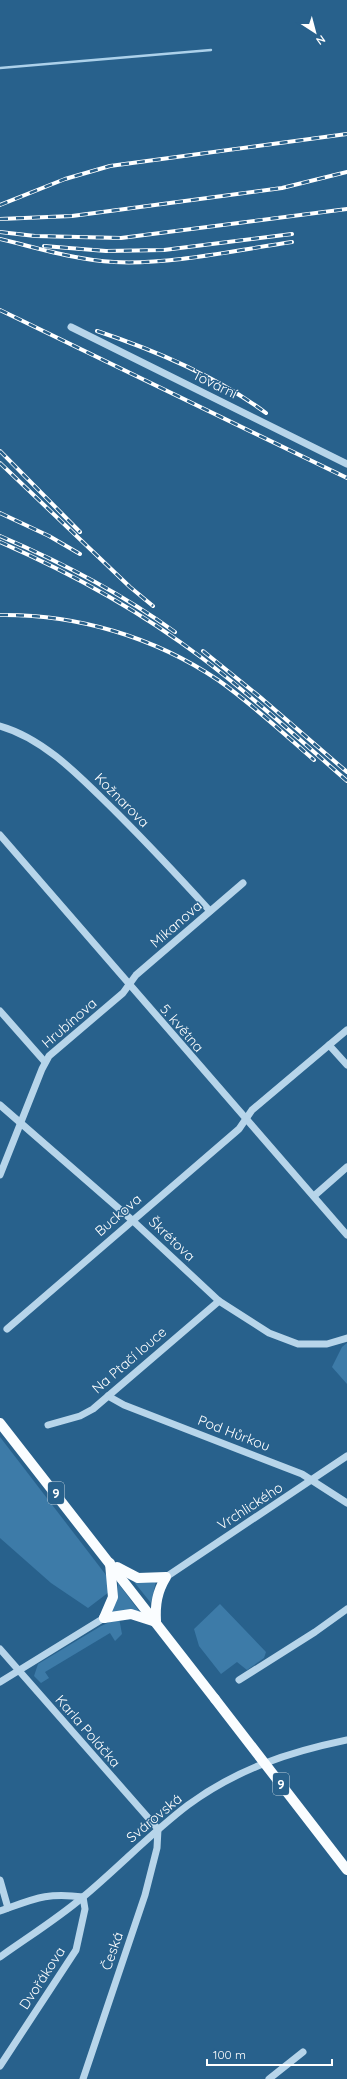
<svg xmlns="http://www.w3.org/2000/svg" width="347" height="2079" font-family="Quicksand,sans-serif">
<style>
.green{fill:#3d7ba8}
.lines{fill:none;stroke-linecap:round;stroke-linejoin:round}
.stream{stroke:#acd1ea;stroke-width:2.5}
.minor{stroke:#b7d5ea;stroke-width:7}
.major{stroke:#fafdff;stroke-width:10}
.rail-casing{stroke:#fff;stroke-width:4}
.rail{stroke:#28618c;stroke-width:2.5;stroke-dasharray:8;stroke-linecap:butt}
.major-bridge{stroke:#fafdff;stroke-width:10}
.labels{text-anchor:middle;stroke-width:3;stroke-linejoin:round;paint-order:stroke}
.shield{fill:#28618c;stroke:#bed0dc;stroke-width:1}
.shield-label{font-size:13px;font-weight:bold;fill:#fff}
.street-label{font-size:14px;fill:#fff;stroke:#28618c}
</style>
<rect width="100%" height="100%" fill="#28618c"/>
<g class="green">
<polygon points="347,1343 347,1384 332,1367 342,1347"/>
<polygon points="0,1437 106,1575 113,1589 88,1608 51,1583 0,1538"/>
<polygon points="135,1581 156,1581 151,1603 134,1582"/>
<polygon points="118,1583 139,1611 110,1614 117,1599"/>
<polygon points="220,1604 266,1652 264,1658 247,1670 237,1662 221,1674 199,1646 194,1629"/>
<polygon points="119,1618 122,1634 115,1641 110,1633 45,1672 49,1678 41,1683 34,1676 38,1664 101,1626"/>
</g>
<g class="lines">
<polyline class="stream" points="0,68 211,50"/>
<g class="minor">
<polyline points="71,327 347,464"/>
<path d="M 0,726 C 46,739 83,780 116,812 C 148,844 179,877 210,911"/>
<polyline points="0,835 347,1235"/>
<polyline points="0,1011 45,1062"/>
<polyline points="329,1045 347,1065"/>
<polyline points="0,1105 132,1220 219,1301 269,1333 298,1344 327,1344 347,1338"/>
<polyline points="0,1175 42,1069 49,1056 123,993 136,975 243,883"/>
<polyline points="314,1196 347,1167"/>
<polyline points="7,1329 239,1129 252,1110 347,1030"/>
<polyline points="108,1396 124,1405 302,1474 347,1503"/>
<polyline points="48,1425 80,1416 93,1409 219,1301"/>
<polyline points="166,1577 347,1456"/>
<polyline points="0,1649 158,1829"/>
<polyline points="239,1680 315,1632 347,1609"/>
<polyline points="0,1682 104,1618"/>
<polyline points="0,1880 8,1908"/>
<path d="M 0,1911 C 34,1899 46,1892 83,1897"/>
<path d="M 0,1957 C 28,1937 57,1919 83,1897 C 119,1867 151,1833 188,1805 C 237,1769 289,1752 347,1740"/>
<polyline points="0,2066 76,1950 85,1909 83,1897"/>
<polyline points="83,2079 145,1895 157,1848 158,1829"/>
<polyline points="269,2079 303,2052"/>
</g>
<g class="major">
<polyline points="0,1423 215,1699"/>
<path d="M 117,1567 L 138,1578 L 166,1577 C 157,1592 155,1604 156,1622"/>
<polyline points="104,1618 113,1597 110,1563"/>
<polyline points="104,1618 131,1614 156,1622"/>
</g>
<g class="rail-casing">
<g id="rail">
<polyline points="0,205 65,179 110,166 347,134"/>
<polyline points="0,219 72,216 110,211 282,188 347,172"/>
<polyline points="0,232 35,236 121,238 347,209"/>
<path d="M 0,239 C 38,248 75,260 114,262 C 169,265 237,250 292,242"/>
<polyline points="44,246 106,251 164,250 292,234"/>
<polyline points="0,310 347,478"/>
<path d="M 97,331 C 157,351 216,376 266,413"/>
<polyline points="0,451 80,532"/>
<polyline points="0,463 130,587 153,606"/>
<polyline points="0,513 49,536 80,554"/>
<path d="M 0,536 C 61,562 121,593 175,632"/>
<path d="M 0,542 C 71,573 140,611 202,658 C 252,696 299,739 347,781"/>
<path d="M 0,615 C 77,614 154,637 218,680 C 252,704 283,733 314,760"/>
<polyline points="203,651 260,697 347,772"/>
</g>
</g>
<use href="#rail" class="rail"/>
<polyline class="major-bridge" points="215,1699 347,1870"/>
</g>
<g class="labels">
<g class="shield">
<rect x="48" y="1482" width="16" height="22" rx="3"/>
<rect x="273" y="1773" width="16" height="22" rx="3"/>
</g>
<g class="shield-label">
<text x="56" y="1498">9</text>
<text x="281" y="1789">9</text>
</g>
<g class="street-label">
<text transform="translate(215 384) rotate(26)" y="5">Tovární</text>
<text transform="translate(122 800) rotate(45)" y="5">Kožnarova</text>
<text transform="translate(176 924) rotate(-41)" y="5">Mikanova</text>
<text transform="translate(69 1023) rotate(-41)" y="5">Hrubínova</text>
<text transform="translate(182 1028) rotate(49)" y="5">5. května</text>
<text transform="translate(118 1215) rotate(-41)" y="5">Buckova</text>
<text transform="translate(172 1239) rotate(43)" y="5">Škrétova</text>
<text transform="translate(129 1360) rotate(-41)" y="5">Na Ptačí louce</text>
<text transform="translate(234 1433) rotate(21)" y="5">Pod Hůrkou</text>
<text transform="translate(250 1506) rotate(-33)" y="5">Vrchlického</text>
<text transform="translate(88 1731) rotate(49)" y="5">Karla Poláčka</text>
<text transform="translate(154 1818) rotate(-40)" y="5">Svárovská</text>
<text transform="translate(112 1951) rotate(-71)" y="5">Česká</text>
<text transform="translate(42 1978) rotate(-57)" y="5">Dvořákova</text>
</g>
</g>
<g transform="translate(315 32) rotate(144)" stroke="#28618c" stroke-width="3" paint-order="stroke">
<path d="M0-3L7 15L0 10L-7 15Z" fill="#ffffff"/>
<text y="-6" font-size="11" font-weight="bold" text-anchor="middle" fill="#ffffff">N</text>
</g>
<path d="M207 2059v6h125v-6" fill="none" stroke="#ffffff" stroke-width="2"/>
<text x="213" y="2059" font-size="12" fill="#ffffff" stroke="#28618c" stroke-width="3" paint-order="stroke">100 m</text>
</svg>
